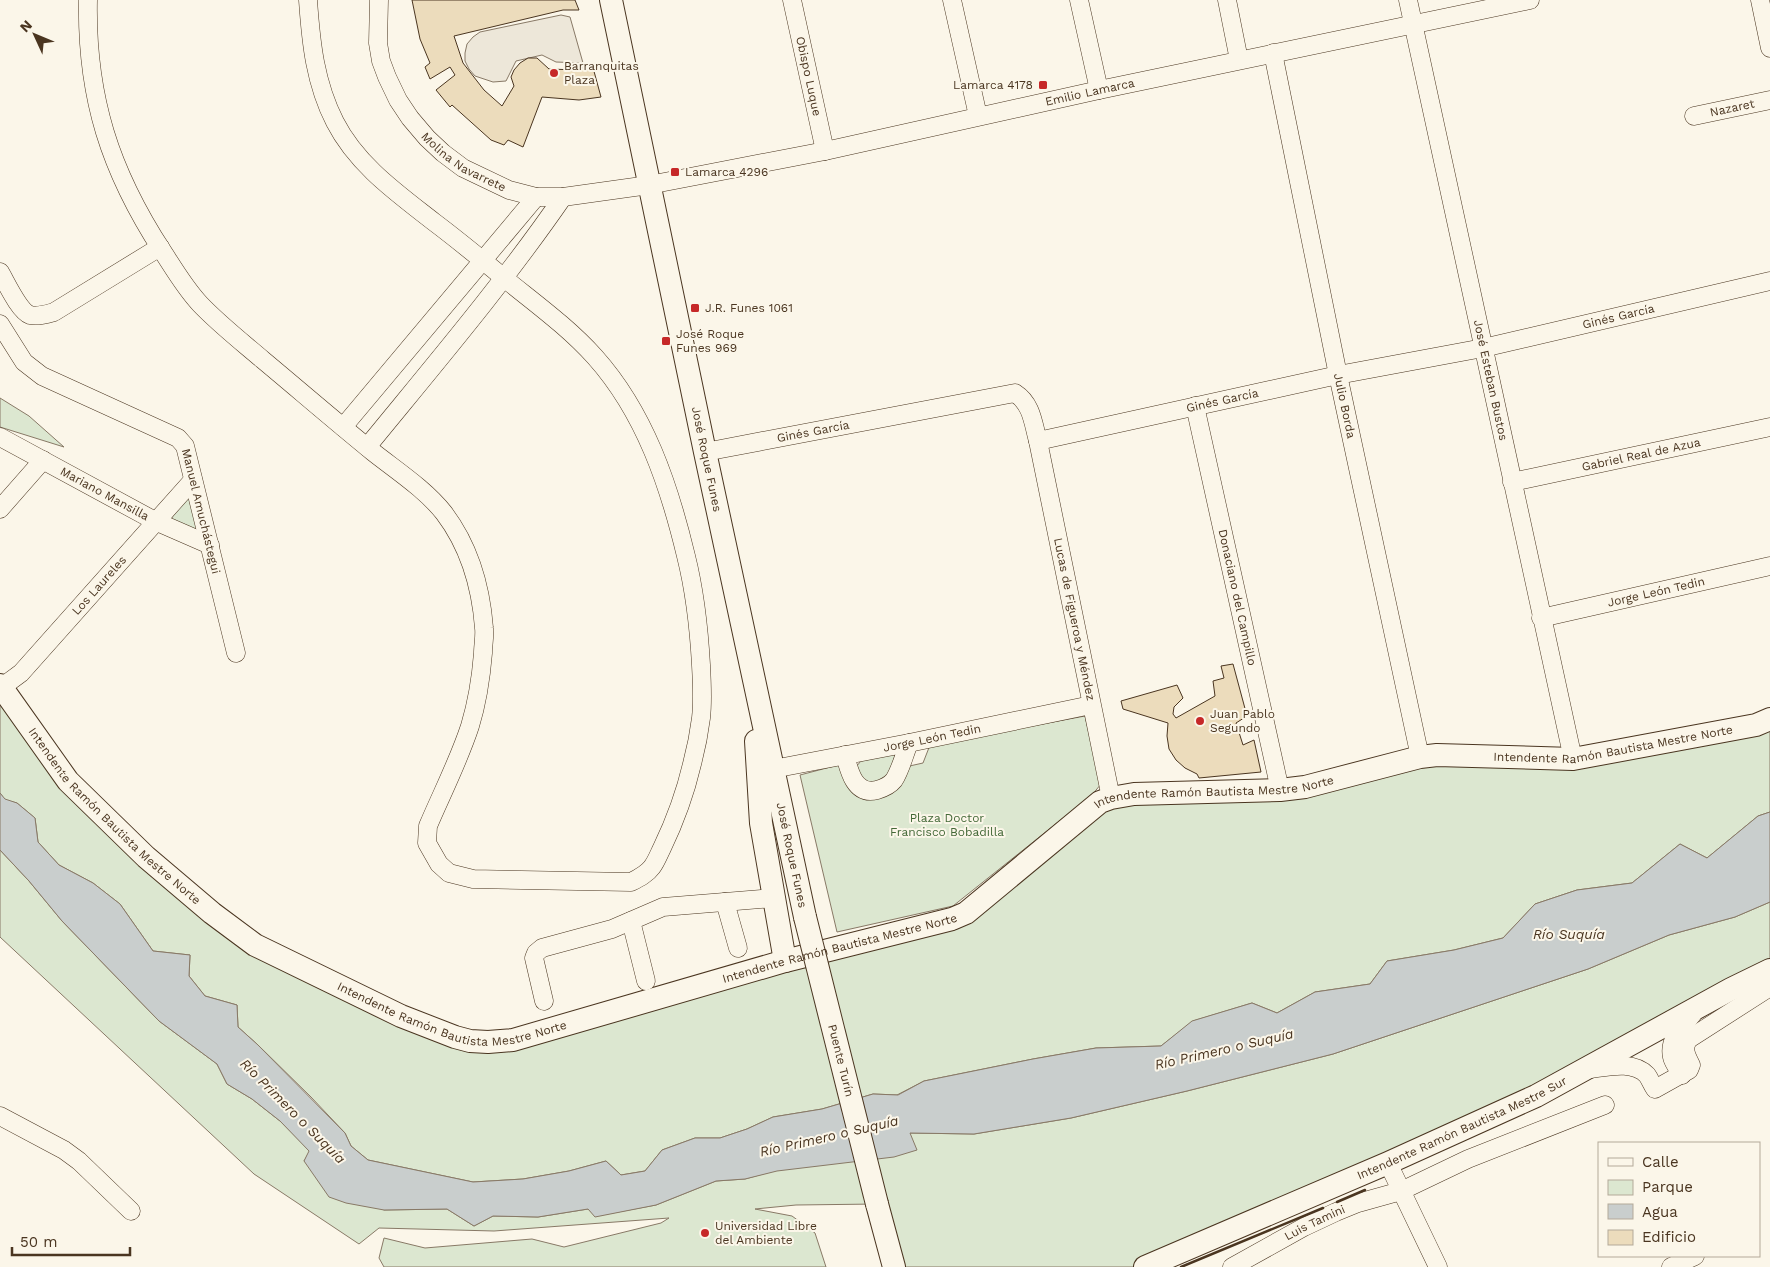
<svg xmlns="http://www.w3.org/2000/svg" width="1770" height="1267" font-family="'Work Sans',sans-serif">
<style>
.green{fill:#dce7d0;stroke:#887966}
.parking{fill:#ede7d9;stroke:#887966}
.water{fill:#c9cecd;stroke:#887966}
.building{fill:#ecdcbc;stroke:#4a3520}
.lines{fill:none;stroke-linecap:round;stroke-linejoin:round}
.minor-casing{stroke:#4a3520;stroke-width:19}
.major-casing{stroke:#4a3520;stroke-width:24}
.minor{stroke:#fbf6e9;stroke-width:18}
.major{stroke:#fbf6e9;stroke-width:22}
.major-bridge-casing{stroke:#4a3520;stroke-width:24;stroke-linecap:butt}
.major-bridge{stroke:#fbf6e9;stroke-width:22}
.wall{stroke:#4a3520;stroke-width:2.5}
.poi-dot{fill:#c62828;stroke:#fbf6e9;stroke-width:2}
.labels{text-anchor:middle;stroke-width:4;stroke-linejoin:round;paint-order:stroke}
.poi-label{font-size:12px;fill:#4a3520;stroke:#fbf6e9;text-anchor:start}
.street-label{font-size:12px;fill:#4a3520;stroke:#fbf6e9}
.park-label{font-size:12px;fill:#436837;stroke:#fbf6e9}
.water-label{font-size:14px;font-style:italic;fill:#4a3520;stroke:#fbf6e9}
</style>
<rect width="100%" height="100%" fill="#fbf6e9"/>
<g class="green">
<polygon points="0,398 29,416 64,447 0,427"/>
<polygon points="191,488 205,539 171,519"/>
<polygon points="0,685 56,766 237,933 470,1041 934,924 1100,802 1280,790 1420,757 1573,759 1770,719 1770,812 1758,816 1707,858 1680,844 1632,883 1577,890 1535,904 1503,938 1454,950 1387,961 1370,984 1315,992 1277,1013 1252,1003 1193,1021 1161,1046 1096,1048 1033,1059 924,1081 897,1095 873,1094 822,1109 773,1117 747,1129 720,1138 695,1138 662,1150 645,1171 621,1175 606,1161 569,1171 523,1179 473,1182 368,1160 351,1146 345,1133 311,1097 258,1045 238,1027 237,1005 205,996 189,976 190,955 153,951 120,904 93,883 59,865 38,842 35,818 17,803 5,800 0,793"/>
<polygon points="1085,716 1101,784 1092,795 953,906 837,932 800,775 842,764 858,794 905,767 923,763 930,745"/>
<path d="M 895,754 C 894,763 889,776 882,780 C 877,783 870,782 865,783 L 855,768 L 861,761 Z"/>
<polygon points="0,850 29,881 62,921 159,1021 217,1064 227,1084 252,1099 280,1121 310,1151 304,1161 384,1210 447,1209 474,1226 493,1216 538,1217 588,1209 596,1216 656,1205 716,1181 745,1179 909,1133 974,1134 1071,1118 1187,1091 1333,1054 1588,969 1669,935 1735,917 1770,902 1770,970 1669,1024 1145,1267 894,1267 877,1204 796,1205 755,1209 792,1216 815,1233 826,1267 384,1267 379,1258 384,1238 425,1248 532,1239 564,1247 661,1223 669,1218 494,1231 379,1228 359,1244 254,1174 0,937"/>
</g>
<polygon class="parking" points="561,15 570,17 583,63 556,62 542,55 516,61 506,81 493,82 475,76 469,69 465,61 465,53 467,44 473,37 480,32"/>
<polygon class="water" points="0,793 5,799 17,803 35,818 38,842 59,865 93,883 120,904 153,951 190,955 189,976 205,996 237,1005 238,1027 258,1045 345,1133 351,1146 368,1160 473,1182 523,1179 569,1171 606,1161 621,1175 645,1171 662,1150 695,1138 720,1138 747,1129 773,1117 822,1109 873,1094 898,1095 924,1081 1033,1059 1096,1048 1161,1046 1192,1021 1252,1003 1277,1013 1315,992 1370,984 1387,961 1454,950 1503,938 1535,904 1577,890 1632,883 1680,844 1707,858 1758,816 1770,812 1770,902 1735,917 1669,935 1588,969 1333,1054 1187,1091 1071,1118 974,1134 910,1133 917,1150 894,1157 777,1171 745,1179 716,1181 656,1205 595,1217 588,1209 538,1217 493,1216 474,1226 447,1209 384,1210 346,1203 329,1197 304,1161 309,1151 280,1121 252,1099 227,1084 217,1064 159,1021 62,921 29,881 0,850"/>
<g class="building">
<polygon points="412,0 575,0 579,10 563,10 454,36 463,63 484,90 502,106 514,86 511,77 514,70 520,63 528,58 537,58 549,69 577,70 592,64 601,97 579,100 542,97 523,147 508,140 504,145 491,140 452,105 450,107 436,90 455,75 450,67 430,79 425,67 430,63 420,39"/>
<polygon points="1233,664 1247,716 1236,723 1243,745 1254,740 1261,772 1199,778 1197,774 1185,768 1176,760 1169,749 1167,736 1168,723 1123,709 1121,701 1177,685 1183,698 1174,707 1173,714 1176,718 1215,696 1213,681 1224,678 1221,666"/>
</g>
<g class="lines">
<g class="minor-casing">
<g id="minor">
<path d="M 88,0 C 86,97 110,171 163,252 C 174,269 185,288 200,304 C 219,324 242,342 263,360 C 299,390 336,422 373,452 C 397,471 425,489 444,513 C 469,546 481,588 484,628 C 485,636 483,645 483,653 C 481,678 477,703 470,726 C 459,760 442,793 428,826 L 427,843 L 439,864 L 449,873 L 473,879 L 631,882 C 639,878 647,874 652,867 C 656,862 659,854 662,848 C 675,821 685,794 692,764 C 696,749 699,734 701,718 C 703,701 702,683 701,665 C 699,629 695,592 686,556 C 669,485 645,413 595,357 C 568,327 536,304 504,278 C 481,259 458,240 434,222 C 397,193 357,165 335,122 C 315,83 311,43 308,0"/>
<path id="s1" d="M 379,0 L 378,43 L 381,61 L 387,77 L 398,100 L 410,118 L 427,138 L 443,153 L 463,168 L 509,190 L 536,197 L 563,197 L 649,185 L 825,151 L 1099,90 L 1530,0"/>
<path id="s2" d="M 792,0 L 825,151"/>
<polyline points="952,0 978,116"/>
<polyline points="1079,0 1099,90"/>
<polyline points="1227,0 1239,60"/>
<path id="s3" d="M 1408,0 L 1573,759"/>
<polyline points="1760,0 1770,48"/>
<path id="s4" d="M 1273,53 L 1338,375 L 1420,757"/>
<path id="s5" d="M 1694,116 L 1770,100"/>
<path d="M 0,272 C 6,282 19,311 30,315 C 38,317 47,314 54,312 L 160,247"/>
<path id="s6" d="M 0,324 L 24,362 L 42,376 L 178,438 L 185,446 L 236,653"/>
<path id="s7" d="M 1195,406 L 1280,790"/>
<polyline points="343,427 536,197"/>
<path id="s8" d="M 0,437 L 155,521 L 210,545"/>
<path id="s9" d="M 1038,441 L 1111,798"/>
<path d="M 367,447 C 434,365 503,284 563,197"/>
<path id="s10" d="M 705,452 L 1015,393 C 1032,404 1033,423 1038,441 L 1338,375 L 1483,348 L 1770,281"/>
<path id="s11" d="M 1512,482 L 1770,427"/>
<polyline points="0,509 43,460"/>
<path id="s12" d="M 1541,618 L 1770,566"/>
<path id="s13" d="M 2,687 L 21,673 L 193,480"/>
<path d="M 845,755 C 849,771 855,796 877,790 C 884,788 890,785 894,780 C 901,769 904,755 909,743"/>
<path id="s14" d="M 773,769 L 909,743 L 1091,705"/>
<polyline points="725,902 738,948"/>
<polyline points="631,921 646,981"/>
<polyline points="544,1001 534,958 536,953 542,948 612,929 663,907 774,898"/>
<path d="M 1590,1069 C 1607,1067 1633,1060 1647,1075 C 1650,1079 1652,1085 1655,1089 L 1689,1070 L 1691,1065 C 1686,1055 1682,1048 1689,1039 L 1770,987"/>
<path d="M 1682,1075 C 1679,1070 1673,1063 1672,1057 C 1668,1040 1682,1026 1692,1015"/>
<polyline points="0,1116 64,1150 79,1161 131,1211"/>
<polyline points="1388,1163 1438,1267"/>
<path id="s15" d="M 1232,1267 L 1304,1227 L 1336,1212 L 1358,1203 L 1401,1191 L 1468,1159 L 1605,1105"/>
<polyline points="1671,1267 1695,1256"/>
</g>
</g>
<g class="major-casing">
<g id="major">
<path id="s16" d="M 611,0 L 705,452 L 805,917"/>
<path id="s17" d="M 0,685 L 68,781 L 146,857 L 212,913 L 255,945 L 401,1016 L 455,1037 L 470,1041 L 488,1042 L 513,1040 L 785,961 L 952,919 L 966,913 L 1100,802 L 1111,798 L 1134,794 L 1280,790 L 1305,787 L 1420,757 L 1437,755 L 1573,759 L 1756,725 L 1770,719"/>
<polyline points="756,741 761,823 785,961"/>
<polyline points="877,1204 894,1267"/>
<path id="s18" d="M 1145,1267 L 1388,1163 L 1536,1096 L 1731,989 L 1770,970"/>
</g>
</g>
<use href="#minor" class="minor"/>
<use href="#major" class="major"/>
<g class="major-bridge-casing">
<g id="major-bridge">
<path id="s19" d="M 805,917 L 877,1204"/>
</g>
</g>
<use href="#major-bridge" class="major-bridge"/>
<g class="wall">
<polyline points="1337,1202 1365,1190"/>
<polyline points="1181,1267 1323,1208"/>
</g>
</g>
<g class="poi-dot">
<circle cx="554" cy="73" r="5"/>
<rect x="1038" y="80" width="10" height="10" rx="2.5"/>
<rect x="670" y="167" width="10" height="10" rx="2.5"/>
<rect x="690" y="303" width="10" height="10" rx="2.5"/>
<rect x="661" y="336" width="10" height="10" rx="2.5"/>
<circle cx="1200" cy="721" r="5"/>
<circle cx="705" cy="1233" r="5"/>
</g>
<g class="labels">
<g class="poi-label">
<text x="564" y="70">Barranquitas<tspan x="564" dy="14">Plaza</tspan></text>
<text x="1033" y="89" text-anchor="end">Lamarca 4178</text>
<text x="685" y="176">Lamarca 4296</text>
<text x="705" y="312">J.R. Funes 1061</text>
<text x="676" y="338">José Roque<tspan x="676" dy="14">Funes 969</tspan></text>
<text x="1210" y="718">Juan Pablo<tspan x="1210" dy="14">Segundo</tspan></text>
<text x="715" y="1230">Universidad Libre<tspan x="715" dy="14">del Ambiente</tspan></text>
</g>
<g class="street-label">
<text dy="4" stroke="none"><textPath href="#s2" startOffset="78">Obispo Luque</textPath></text>
<text dy="4" stroke="none"><textPath href="#s1" startOffset="842">Emilio Lamarca</textPath></text>
<text dy="4" stroke="none"><textPath href="#s5" startOffset="39">Nazaret</textPath></text>
<text dy="4" stroke="none"><textPath href="#s1" startOffset="196">Molina Navarrete</textPath></text>
<text dy="4" stroke="none"><textPath href="#s10" startOffset="964">Ginés García</textPath></text>
<text dy="4" stroke="none"><textPath href="#s3" startOffset="389">José Esteban Bustos</textPath></text>
<text dy="4" stroke="none"><textPath href="#s10" startOffset="559">Ginés García</textPath></text>
<text dy="4" stroke="none"><textPath href="#s4" startOffset="360">Julio Borda</textPath></text>
<text dy="4" stroke="none"><textPath href="#s10" startOffset="110">Ginés García</textPath></text>
<text dy="4" stroke="none"><textPath href="#s11" startOffset="132">Gabriel Real de Azua</textPath></text>
<text dy="4" stroke="none"><textPath href="#s16" startOffset="469">José Roque Funes</textPath></text>
<text dy="4" stroke="none"><textPath href="#s8" startOffset="119">Mariano Mansilla</textPath></text>
<text dy="4" stroke="none"><textPath href="#s6" startOffset="295">Manuel Amuchástegui</textPath></text>
<text dy="4" stroke="none"><textPath href="#s13" startOffset="141">Los Laureles</textPath></text>
<text dy="4" stroke="none"><textPath href="#s12" startOffset="118">Jorge León Tedin</textPath></text>
<text dy="4" stroke="none"><textPath href="#s7" startOffset="196">Donaciano del Campillo</textPath></text>
<text dy="4" stroke="none"><textPath href="#s9" startOffset="182">Lucas de Figueroa y Méndez</textPath></text>
<text dy="4" stroke="none"><textPath href="#s14" startOffset="162">Jorge León Tedin</textPath></text>
<text dy="4" stroke="none"><textPath href="#s17" startOffset="1810">Intendente Ramón Bautista Mestre Norte</textPath></text>
<text dy="4" stroke="none"><textPath href="#s17" startOffset="1405">Intendente Ramón Bautista Mestre Norte</textPath></text>
<text dy="4" stroke="none"><textPath href="#s17" startOffset="175">Intendente Ramón Bautista Mestre Norte</textPath></text>
<text dy="4" stroke="none"><textPath href="#s16" startOffset="874">José Roque Funes</textPath></text>
<text dy="4" stroke="none"><textPath href="#s17" startOffset="985">Intendente Ramón Bautista Mestre Norte</textPath></text>
<text dy="4" stroke="none"><textPath href="#s17" startOffset="580">Intendente Ramón Bautista Mestre Norte</textPath></text>
<text dy="4" stroke="none"><textPath href="#s19" startOffset="148">Puente Turín</textPath></text>
<text dy="4" stroke="none"><textPath href="#s18" startOffset="346">Intendente Ramón Bautista Mestre Sur</textPath></text>
<text dy="4" stroke="none"><textPath href="#s15" startOffset="94">Luis Tamini</textPath></text>
</g>
<g class="park-label">
<text x="947" y="822">Plaza Doctor<tspan x="947" dy="14">Francisco Bobadilla</tspan></text>
</g>
<g class="water-label">
<text x="1569" y="939">Río Suquía</text>
<text transform="translate(1224 1049) rotate(-13)" y="5">Río Primero o Suquía</text>
<text transform="translate(293 1111) rotate(45)" y="5">Río Primero o Suquía</text>
<text transform="translate(829 1136) rotate(-13)" y="5">Río Primero o Suquía</text>
</g>
</g>
<rect x="1598" y="1142" width="162" height="115" fill="#fbf6e9" stroke="#b4a999"/>
<rect x="1608" y="1158" width="25" height="8" fill="#fbf6e9" stroke="#b4a999"/>
<text x="1642" y="1167" font-size="15" fill="#4a3520">Calle</text>
<rect x="1608" y="1180" width="25" height="15" fill="#dce7d0" stroke="#b4a999"/>
<text x="1642" y="1192" font-size="15" fill="#4a3520">Parque</text>
<rect x="1608" y="1204" width="25" height="15" fill="#c9cecd" stroke="#b4a999"/>
<text x="1642" y="1217" font-size="15" fill="#4a3520">Agua</text>
<rect x="1608" y="1230" width="25" height="15" fill="#ecdcbc" stroke="#b4a999"/>
<text x="1642" y="1242" font-size="15" fill="#4a3520">Edificio</text>
<g transform="translate(35 35) rotate(314)" stroke="#fbf6e9" stroke-width="4" paint-order="stroke">
<path d="M0-4L9 19L0 12L-9 19Z" fill="#4a3520"/>
<text y="-8" font-size="14" font-weight="bold" text-anchor="middle" fill="#4a3520">N</text>
</g>
<path d="M12 1247v8h118v-8" fill="none" stroke="#4a3520" stroke-width="2.5"/>
<text x="20" y="1247" font-size="15" fill="#4a3520" stroke="#fbf6e9" stroke-width="4" paint-order="stroke">50 m</text>
</svg>
